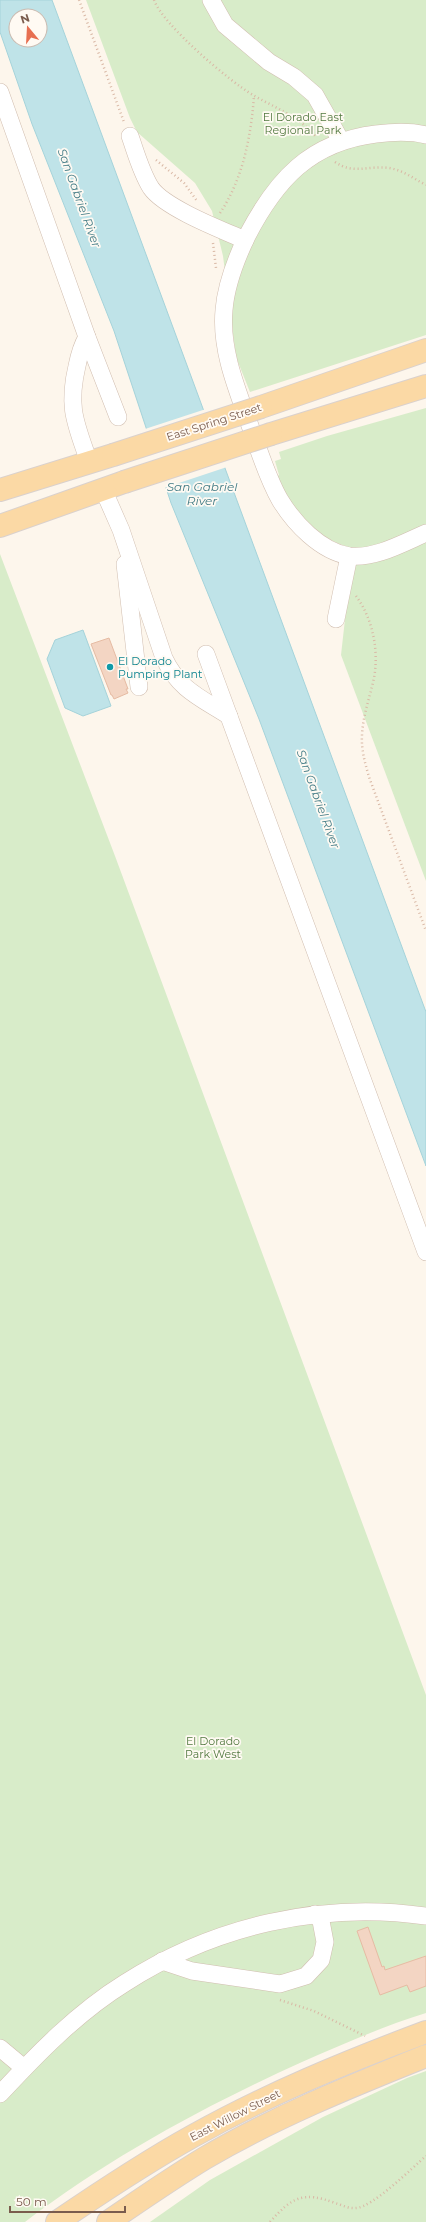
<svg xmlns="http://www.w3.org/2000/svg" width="426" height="2222" font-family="Montserrat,sans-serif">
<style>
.green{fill:#d8ecc9}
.water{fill:#bfe3e8;stroke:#a5d3da;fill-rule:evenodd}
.pier{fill:#fdf6ec}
.building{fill:#f3d5c3;stroke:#e6bba3}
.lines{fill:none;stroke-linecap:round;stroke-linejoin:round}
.minor-casing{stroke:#d1beb0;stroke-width:18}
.major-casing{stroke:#dad1cd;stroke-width:24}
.path{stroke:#d9b8a5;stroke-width:2.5;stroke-dasharray:1 3;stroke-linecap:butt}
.minor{stroke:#fff;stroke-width:17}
.major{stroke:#fbd9a5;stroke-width:22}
.major-bridge-casing{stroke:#dad1cd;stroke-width:24;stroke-linecap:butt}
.major-bridge{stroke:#fbd9a5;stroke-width:22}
.culture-dot{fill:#0f9aa8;stroke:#fffaf3;stroke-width:1.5}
.labels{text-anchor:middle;stroke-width:3.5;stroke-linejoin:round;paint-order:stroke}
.park-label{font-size:11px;fill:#537a41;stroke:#fffaf3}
.street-label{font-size:11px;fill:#7a5c4d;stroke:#fffaf3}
.culture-label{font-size:11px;fill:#0d838f;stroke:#fffaf3;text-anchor:start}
.water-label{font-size:12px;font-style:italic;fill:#437c86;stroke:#fffaf3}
</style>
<rect width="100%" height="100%" fill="#fdf6ec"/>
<g class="green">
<polygon points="86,0 426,0 426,335 250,392 236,357 223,256 212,211 195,183 137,132 130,118"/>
<path d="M 426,408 L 426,881 L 341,655 L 353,548 C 312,538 295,512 276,477 L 279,475 L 275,461 L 281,459 L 279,452 L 327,436 Z"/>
<path d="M 0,554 L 115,856 L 426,1695 L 426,2013 C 384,2026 343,2044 302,2062 C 205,2106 110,2157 25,2222 L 0,2222 Z"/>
<polygon points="426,2071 426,2222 150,2222 210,2180 323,2117 407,2078"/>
</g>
<g class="water">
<path d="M 0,0 L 52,0 L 426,1012 L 426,1166 L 259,719 L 171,503 L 114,331 L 32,124 L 0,32 ZM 16,16 L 40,16 L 40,40 L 16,40 Z"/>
<polygon points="83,630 111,706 83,716 65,708 47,659 55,640"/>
</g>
<polygon class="pier" points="206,409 227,467 164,488 145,429"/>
<g class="building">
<polygon points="109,638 128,689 126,689 128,693 114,699 112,695 111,695 91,644"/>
<polygon points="368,1927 382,1967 384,1966 385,1970 426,1956 426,1986 410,1992 407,1985 380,1995 357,1931"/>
</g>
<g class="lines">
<g class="minor-casing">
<g id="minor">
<polyline points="211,0 225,25 269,62 294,77 315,95 341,141"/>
<polyline points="0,92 87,337 118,417"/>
<path d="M 426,135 C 410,131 392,132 376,134 C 310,142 276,180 247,236 C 236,259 226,284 224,310 C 220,352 239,394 253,434 C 261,456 268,479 280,500 C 294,523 320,551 349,556 C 375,559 403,543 426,533"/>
<path d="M 130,136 C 136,153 141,172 151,188 C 165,208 222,230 245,240"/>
<path d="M 87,337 C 81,347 79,356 77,366 C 67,408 76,424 89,462"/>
<path d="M 103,489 L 121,530 L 164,658 C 179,690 201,698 229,716"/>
<polyline points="125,564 139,687"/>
<polyline points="336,619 349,556"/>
<polyline points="206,654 426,1252"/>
<polyline points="162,1961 192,1971 280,1984 306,1976 321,1960 325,1942 321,1921 315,1914"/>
<polyline points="0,2048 24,2068"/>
<path d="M 0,2094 C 37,2054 78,2012 125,1983 C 214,1926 321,1901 426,1916"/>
</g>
</g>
<g class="major-casing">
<g id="major">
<polyline points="261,407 426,350"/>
<polyline points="271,434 426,386"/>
<polyline points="0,490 113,455"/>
<polyline points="0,526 124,482"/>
<path d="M 57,2222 C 101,2192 146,2162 193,2136 C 268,2094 346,2062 426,2032"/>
<path d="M 108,2222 C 140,2200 172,2178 205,2158 C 275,2117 351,2086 426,2056"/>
</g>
</g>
<g class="path">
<polyline points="79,0 124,122"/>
<path d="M 154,0 C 163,25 229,81 253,95 C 275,108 299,116 316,137"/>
<polyline points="156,160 184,183 197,201"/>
<path d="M 335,162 C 354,175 368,165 389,168 C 403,170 414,179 426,185"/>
<path d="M 220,213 C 243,179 251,136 254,96"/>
<polyline points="213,243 216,268"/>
<path d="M 356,596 C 373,619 379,651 374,678 C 370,697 363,715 362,735 C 361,749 365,763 369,777 L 426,931"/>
<polyline points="280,2000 314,2011 365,2036"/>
<path d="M 270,2222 C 292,2197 303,2191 335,2203 C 342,2205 349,2209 356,2208 C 373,2207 412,2168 426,2156"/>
</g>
<use href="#minor" class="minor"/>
<use href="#major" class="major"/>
<g class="major-bridge-casing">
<g id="major-bridge">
<polyline points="113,455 261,407"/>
<polyline points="124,482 271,434"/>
</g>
</g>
<use href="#major-bridge" class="major-bridge"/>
</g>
<circle class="culture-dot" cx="110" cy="667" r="4"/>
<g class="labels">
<g class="park-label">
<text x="303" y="121">El Dorado East<tspan x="303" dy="13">Regional Park</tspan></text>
<text x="213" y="1745">El Dorado<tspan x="213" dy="13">Park West</tspan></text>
</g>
<g class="street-label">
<text transform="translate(214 422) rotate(-18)" y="4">East Spring Street</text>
<text transform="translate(235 2115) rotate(-27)" y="4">East Willow Street</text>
</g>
<g class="culture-label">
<text x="118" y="665">El Dorado<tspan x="118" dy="13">Pumping Plant</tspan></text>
</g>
<g class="water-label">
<text transform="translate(79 198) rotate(70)" y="4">San Gabriel River</text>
<text x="202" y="491">San Gabriel<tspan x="202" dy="14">River</tspan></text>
<text transform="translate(318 799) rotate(70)" y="4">San Gabriel River</text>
</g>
</g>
<g transform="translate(28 28) rotate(342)"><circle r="19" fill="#fffaf3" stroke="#cabbb1"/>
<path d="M0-3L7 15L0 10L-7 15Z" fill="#e76f51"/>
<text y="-6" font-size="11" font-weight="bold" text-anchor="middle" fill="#7a5c4d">N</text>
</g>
<path d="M10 2206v6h115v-6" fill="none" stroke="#7a5c4d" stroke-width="2"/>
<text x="16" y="2206" font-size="12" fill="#7a5c4d" stroke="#fffaf3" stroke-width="3" paint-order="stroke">50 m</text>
</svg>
